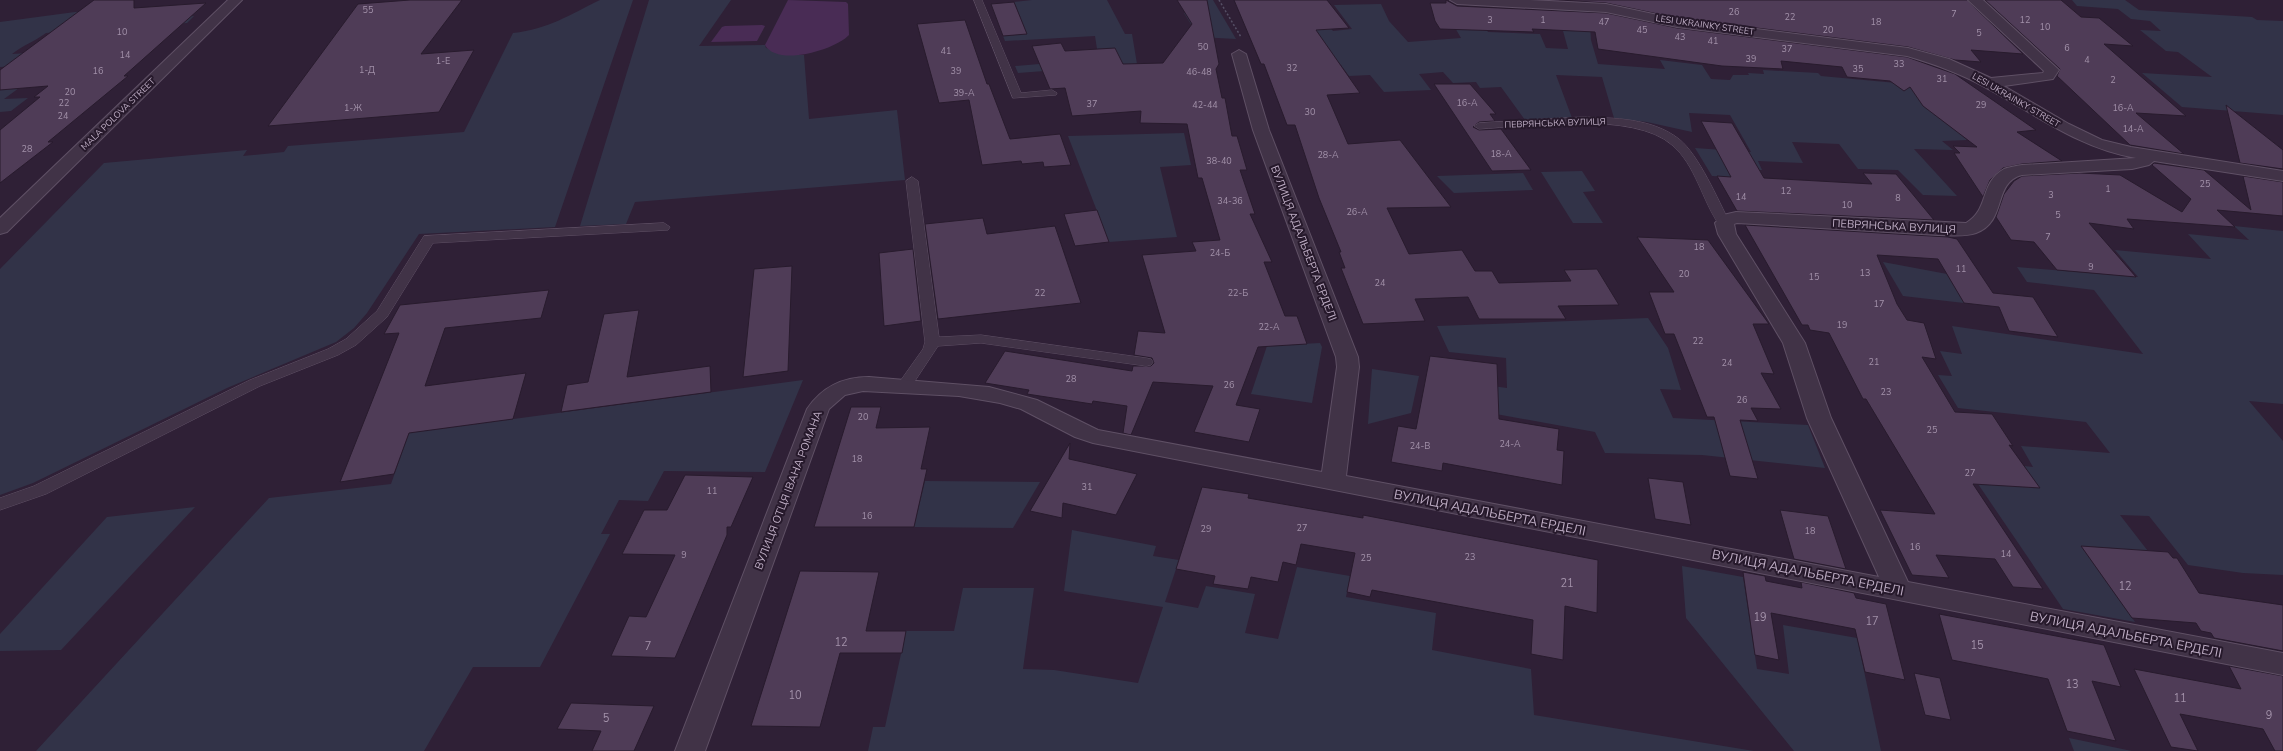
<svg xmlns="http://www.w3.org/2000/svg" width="2283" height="751" font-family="'Nunito Sans',sans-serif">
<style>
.green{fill:#323348}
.water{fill:#492c55}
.building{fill:#4f3c57;stroke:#281b2d}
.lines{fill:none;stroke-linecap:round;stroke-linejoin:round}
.service-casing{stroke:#5f5065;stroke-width:1}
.minor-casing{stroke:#5f5065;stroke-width:2}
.tertiary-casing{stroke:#5f5065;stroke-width:2}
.path{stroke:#554f65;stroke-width:1.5;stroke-dasharray:2 2;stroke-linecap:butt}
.service{fill:#413347;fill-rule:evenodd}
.minor{fill:#413347;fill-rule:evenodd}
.tertiary{fill:#413347;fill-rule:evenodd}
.labels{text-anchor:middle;stroke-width:4;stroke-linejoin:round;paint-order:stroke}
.number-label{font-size:9px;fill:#a291a9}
.far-street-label{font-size:9px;fill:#beadc4;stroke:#26192b}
.street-label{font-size:11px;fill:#beadc4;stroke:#26192b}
.near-number-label{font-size:11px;fill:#a291a9}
.near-street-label{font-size:13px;fill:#beadc4;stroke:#26192b}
</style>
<rect width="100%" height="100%" fill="#2f2036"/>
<g class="green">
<path d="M 600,0 L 633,0 L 555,227 L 419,234 L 367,313 L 354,328 L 336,342 L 227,388 L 33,483 L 0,495 L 0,269 L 104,163 L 247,150 L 243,156 L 284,152 L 288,146 L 464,132 L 513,33 C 549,29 569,15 600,0 Z"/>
<polygon points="649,0 731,0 699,46 765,45 766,48 797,55 804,55 809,119 897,110 905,180 635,202 626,224 580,226"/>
<polygon points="1032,0 1107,0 1125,34 1132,34 1137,64 1018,73 1015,66 1098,59 1117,53 1114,48 1097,49 1095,36 1005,41 1003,36 1027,34 1014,2"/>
<polygon points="1199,0 1213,0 1236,39 1199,37 1184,13 1205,11"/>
<polygon points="2072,0 2125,0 2139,10 2252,17 2257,20 2283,21 2283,115 2182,107 2142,73 2212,77 2178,52 2166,51 2140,30 2161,31 2150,21 2131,19 2118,9 2077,6"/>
<polygon points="1381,4 1389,21 1408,42 1461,38 1454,26 1484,25 1488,32 1540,34 1546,48 1568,49 1557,9 1589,11 1591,40 1598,64 1665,69 1660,60 1702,65 1711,79 1730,80 1733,75 1749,75 1748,73 1764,74 1763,70 1818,73 1821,76 1907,84 1967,140 1942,141 1953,150 1914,149 1957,196 1923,195 1898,170 1858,169 1839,144 1792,142 1803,163 1758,161 1762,170 1746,170 1751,178 1712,176 1695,148 1751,152 1730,115 1689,113 1692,132 1647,122 1614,118 1602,77 1556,75 1572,118 1525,120 1501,87 1480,88 1476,82 1453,83 1443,72 1419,74 1431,90 1384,92 1370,75 1349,76 1341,65 1302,26 1327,24 1333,31 1352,29 1334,5"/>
<path d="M 128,8 L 110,22 L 194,16 L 187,23 L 46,33 C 34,42 23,45 12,54 L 75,50 L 57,64 L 0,67 L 0,22 L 75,12 Z"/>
<polygon points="19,88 4,99 28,98 11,111 0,112 0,90"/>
<polygon points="1184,133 1191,165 1160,167 1177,237 1109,242 1068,136"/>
<polygon points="1582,171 1595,191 1583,192 1603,223 1573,223 1541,172"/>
<polygon points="1523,173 1533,190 1454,193 1437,176"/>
<polygon points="2234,226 2283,231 2283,404 2249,401 2283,441 2283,575 2243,573 2188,565 2149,516 2120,515 2151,555 2117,554 2112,548 2081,546 2135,622 2063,609 1978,484 2039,488 2024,466 2033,467 2021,446 2110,453 2086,422 1958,408 1938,375 1952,376 1940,351 1962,354 1952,326 2143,354 2094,290 2027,282 2017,267 2138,277 2115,250 2211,259 2188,234 2249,240"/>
<polygon points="1883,262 1947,274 1964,303 1903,296"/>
<polygon points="1648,318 1668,348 1681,390 1660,389 1673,418 1808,425 1825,468 1702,455 1605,453 1595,432 1452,406 1456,381 1507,388 1506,358 1449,352 1437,326"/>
<polygon points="1320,343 1322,347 1312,403 1251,394 1267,346"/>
<polygon points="1372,369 1419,376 1411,413 1368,424"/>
<polygon points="803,380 765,472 664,471 648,501 619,500 601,534 610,534 540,667 473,667 424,751 36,751 269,498 391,484 409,433"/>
<polygon points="925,481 1040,482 1013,528 914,527"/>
<polygon points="195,507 61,650 0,651 0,634 107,517"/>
<polygon points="1072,530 1156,546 1153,556 1179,560 1165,602 1198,608 1206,586 1255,594 1245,633 1278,639 1297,567 1350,576 1346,597 1436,613 1432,650 1531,669 1534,715 1754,751 868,751 873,727 885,727 906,631 954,631 963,588 1034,588 1023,669 1054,670 1138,683 1163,607 1064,591"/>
<polygon points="1682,566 1743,577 1757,669 1789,674 1783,625 1857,638 1881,751 1794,751 1686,618"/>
<polygon points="2069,738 2132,751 2074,751"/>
</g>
<g class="water">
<path d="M 788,0 L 846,2 L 848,4 L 849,35 C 835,50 777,67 765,45 Z"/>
<polygon points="725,26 762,25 765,26 757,41 711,42 722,27"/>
</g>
<g class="building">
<polygon points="94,0 134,0 134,8 206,3 124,76 128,76 48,142 53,142 0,183 0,130 40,97 34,97 48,86 0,90 0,70"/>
<polygon points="410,0 462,0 421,54 474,50 439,112 268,126 358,4"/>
<polygon points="1177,0 1207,0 1219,64 1216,69 1222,98 1225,98 1232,136 1237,136 1247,170 1240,170 1255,214 1250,214 1272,262 1264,262 1285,316 1297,316 1307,344 1258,347 1236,405 1260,409 1249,442 1194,432 1213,386 1153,382 1131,435 1123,433 1127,406 1093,401 1092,404 1027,394 1029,390 985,383 1005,351 1132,371 1133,366 1151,366 1154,363 1152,358 1134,355 1138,331 1165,333 1142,255 1196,251 1192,242 1220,240 1202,178 1198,178 1187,124 1140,123 1141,111 1072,116 1065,88 1050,89 1032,46 1061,43 1065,51 1115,48 1123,64 1163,63 1192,24"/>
<polygon points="1234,0 1327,0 1349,28 1316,30 1360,93 1327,95 1348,144 1400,140 1451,207 1387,208 1409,254 1462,250 1475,271 1492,271 1499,283 1571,281 1564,270 1597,269 1619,305 1558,306 1566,319 1479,319 1468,297 1415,299 1425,321 1363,324 1341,268 1345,268 1339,252 1341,252 1319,198 1295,125 1287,125 1264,64 1261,64"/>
<polygon points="1446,0 1457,6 1606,13 1677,28 1907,57 1955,74 2036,130 2017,132 2062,161 2022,164 2003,168 1990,180 1983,197 1954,153 1960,153 1953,146 1977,147 1923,106 1910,87 1904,91 1890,81 1847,77 1842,67 1781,61 1783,69 1722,66 1598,49 1595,32 1532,29 1534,32 1440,29 1435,21 1430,3 1446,3"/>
<polygon points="1559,0 1967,0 2023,54 1971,50 1981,62 1955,60 1908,47 1677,18 1606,3"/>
<polygon points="1985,0 2061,0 2081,17 2099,18 2133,46 2104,44 2186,116 2136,113 2184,154 2130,145 2057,76 2060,69"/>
<polygon points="1014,2 1027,34 1003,36 991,4"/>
<polygon points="965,20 987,84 989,84 1010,139 1060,134 1071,165 1044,167 1043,162 1022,164 1021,161 982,165 969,100 939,103 917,24"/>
<polygon points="1434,84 1470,84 1496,114 1490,114 1495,121 1479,122 1473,127 1479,130 1501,129 1531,170 1492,171"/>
<polygon points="2226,105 2283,150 2283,169 2240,163"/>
<polygon points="1701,121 1732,123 1764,178 1872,184 1863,173 1896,174 1934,220 1737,211 1717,176 1731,177"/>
<polygon points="2154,163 2204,170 2251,210 2243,176 2283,182 2283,216 2217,210 2235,227 2127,219 2134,229 2089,223 2136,277 2057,270 2034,242 2011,240 1996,217 2004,194 2014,181 2022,176 2080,173 2120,175 2182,212 2191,199 2152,165"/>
<polygon points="1097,210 1109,242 1075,246 1064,214"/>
<polygon points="983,218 987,234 1055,226 1081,303 938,319 925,224"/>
<polygon points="1745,225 1948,237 1957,239 1993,293 2033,297 2058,337 2009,331 1999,307 1964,303 1938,259 1877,255 1897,304 1907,320 1924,323 1936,359 1922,357 1955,412 1992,414 2013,446 2009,445 2040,488 1973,484 2043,589 2013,587 1995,559 1936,555 1949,578 1912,575 1880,510 1935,514 1866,399 1863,399 1829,333 1810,330 1808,325 1802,325"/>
<polygon points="1637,237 1708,240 1769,324 1753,324 1774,374 1761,373 1781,409 1751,408 1758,421 1740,420 1758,479 1730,476 1714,417 1707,417 1674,334 1665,334 1649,292 1674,292"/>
<polygon points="913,249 921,321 884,326 879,253"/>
<polygon points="792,266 788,371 743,377 754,269"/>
<polygon points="549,290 541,318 445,328 425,386 526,373 513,419 409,433 394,474 340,482 399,333 384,334 400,305"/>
<polygon points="639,310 627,377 710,366 711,392 561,412 567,385 588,382 604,314"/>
<polygon points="1430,356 1497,364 1499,419 1559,429 1557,450 1564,451 1562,485 1443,463 1442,471 1391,462 1398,426 1416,429"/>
<polygon points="851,407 881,407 876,428 930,427 921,469 927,469 914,527 814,527"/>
<polygon points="1070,443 1069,459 1137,474 1116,515 1063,503 1062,518 1030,511"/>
<polygon points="685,475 753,477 731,527 727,527 727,535 675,658 611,656 629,616 646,617 675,555 622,554 644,510 667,510"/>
<polygon points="1648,478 1683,482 1691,525 1655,519"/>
<polygon points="1202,487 1249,494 1248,498 1363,518 1363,515 1598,560 1597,613 1565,606 1563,660 1531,654 1533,620 1372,590 1370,597 1347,592 1355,553 1301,544 1296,565 1283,562 1278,582 1251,577 1248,589 1213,584 1215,576 1176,569"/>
<polygon points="1780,510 1828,516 1846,569 1794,559"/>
<polygon points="2081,546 2168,552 2173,558 2177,558 2199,593 2283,605 2283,651 2214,638 2211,633 2201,631 2196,623 2132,618"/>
<polygon points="800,571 879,572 866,631 906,631 902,653 840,653 820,727 751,726"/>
<polygon points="1743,572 1765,576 1766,581 1802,588 1801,582 1854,593 1856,598 1886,604 1905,680 1865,672 1855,629 1771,613 1779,660 1755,655"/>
<polygon points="1939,614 2104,645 2121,687 2092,681 2116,741 2067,731 2048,679 1952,660"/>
<polygon points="2229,666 2283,676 2283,751 2275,751 2263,729 2180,714 2198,751 2171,747 2134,669 2241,689"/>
<polygon points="1914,673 1940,678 1951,720 1925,715"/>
<polygon points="571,703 654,706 634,751 592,751 601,731 557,729"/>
</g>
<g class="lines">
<g class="service-casing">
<g id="service">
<polygon points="974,0 982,0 1021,93 1052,90 1057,93 1056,95 1013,98"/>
<path d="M 1582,117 C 1614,118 1652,118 1679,139 C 1699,155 1718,200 1730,223 L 1728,226 L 1720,226 C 1702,201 1696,165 1672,145 C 1634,111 1528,126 1479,129 L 1474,126 L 1479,123 Z"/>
<polygon points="912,177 918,181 939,337 981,335 1146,358 1151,359 1153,362 1151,365 1146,366 981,343 938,346 909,390 899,390 896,387 923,349 925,342 906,181"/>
<polygon points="664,223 670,227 668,230 433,243 387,317 356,345 338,355 260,386 46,494 0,510 0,498 34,486 250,380 328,349 346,339 377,311 424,236"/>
</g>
</g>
<g class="minor-casing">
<path id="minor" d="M 1450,0 L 1530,0 L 1606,4 L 1677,19 L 1908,48 L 1949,59 L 1991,78 L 2043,73 L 2044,71 L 1968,0 L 1983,0 L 2059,70 L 2053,79 L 2004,86 L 2069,124 L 2102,140 L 2131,147 L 2283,171 L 2283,181 L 2154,161 L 2149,165 L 2132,169 L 2022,175 C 1992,183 2008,221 1976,233 C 1965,237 1949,235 1938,235 L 1737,223 L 1734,224 L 1736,234 L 1805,343 L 1831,418 L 1908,582 L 2283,653 L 2283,675 L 1093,443 L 1075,437 L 1021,409 L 1000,403 L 959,396 L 863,391 L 845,395 L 829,409 L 705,751 L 675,751 L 807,409 C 822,387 842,377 869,377 L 989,387 L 1037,400 L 1098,430 L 1322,472 L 1337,367 L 1336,357 L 1253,130 L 1232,54 L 1239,50 L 1246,54 L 1269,130 L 1358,357 L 1359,367 L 1346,476 L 1879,577 L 1807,418 L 1783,343 L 1718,234 L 1715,223 L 1723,215 L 1736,212 L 1966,223 C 1990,209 1979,183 2004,169 C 2009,167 2016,166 2022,165 L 2136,158 C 2077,148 2034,113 1983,86 C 1959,73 1934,64 1907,56 L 1677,27 L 1606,12 L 1457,4 Z"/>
</g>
<g class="tertiary-casing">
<polygon id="tertiary" points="228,0 242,0 7,232 0,234 0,218"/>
</g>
<polyline class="path" points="1219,0 1241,37"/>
<use href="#service" class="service"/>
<use href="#minor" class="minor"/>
<use href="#tertiary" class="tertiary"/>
</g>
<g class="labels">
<g class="number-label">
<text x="368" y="13">55</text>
<text x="1734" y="15">26</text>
<text x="1954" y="17">7</text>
<text x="1790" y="20">22</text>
<text x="1490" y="23">3</text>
<text x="1543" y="23">1</text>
<text x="2025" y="23">12</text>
<text x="1604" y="25">47</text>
<text x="1876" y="25">18</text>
<text x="2045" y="30">10</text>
<text x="1642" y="33">45</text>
<text x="1828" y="33">20</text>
<text x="122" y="35">10</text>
<text x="1979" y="36">5</text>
<text x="1680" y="40">43</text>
<text x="1713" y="44">41</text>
<text x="1203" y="50">50</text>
<text x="2067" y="51">6</text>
<text x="1787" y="52">37</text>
<text x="946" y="54">41</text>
<text x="125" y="58">14</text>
<text x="1751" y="62">39</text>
<text x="2087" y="63">4</text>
<text x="443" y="64">1-Е</text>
<text x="1899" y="67">33</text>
<text x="1292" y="71">32</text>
<text x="1858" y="72">35</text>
<text x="367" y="73">1-Д</text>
<text x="98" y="74">16</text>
<text x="956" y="74">39</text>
<text x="1199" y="75">46-48</text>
<text x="1942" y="82">31</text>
<text x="2113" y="83">2</text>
<text x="70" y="95">20</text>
<text x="964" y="96">39-А</text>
<text x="64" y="106">22</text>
<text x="1467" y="106">16-А</text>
<text x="1092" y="107">37</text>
<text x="1205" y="108">42-44</text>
<text x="1981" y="108">29</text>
<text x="353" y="111">1-Ж</text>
<text x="2123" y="111">16-А</text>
<text x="1310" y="115">30</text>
<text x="63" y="119">24</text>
<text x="2133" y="132">14-А</text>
<text x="27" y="152">28</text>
<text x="1501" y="157">18-А</text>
<text x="1328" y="158">28-А</text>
<text x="1219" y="164">38-40</text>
<text x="2205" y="187">25</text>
<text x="2108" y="192">1</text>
<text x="1786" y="194">12</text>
<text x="2051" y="198">3</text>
<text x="1741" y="200">14</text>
<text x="1898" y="201">8</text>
<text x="1230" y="204">34-36</text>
<text x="1847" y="208">10</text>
<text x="1357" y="215">26-А</text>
<text x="2058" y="218">5</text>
<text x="2048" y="240">7</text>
<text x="1699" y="250">18</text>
<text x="1220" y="256">24-Б</text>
<text x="2091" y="270">9</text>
<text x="1961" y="272">11</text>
<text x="1865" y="276">13</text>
<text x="1684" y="277">20</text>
<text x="1814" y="280">15</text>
<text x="1380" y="286">24</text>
<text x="1040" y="296">22</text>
<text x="1238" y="296">22-Б</text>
<text x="1879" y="307">17</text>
<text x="1842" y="328">19</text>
<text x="1269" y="330">22-А</text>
<text x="1698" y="344">22</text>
<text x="1874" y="365">21</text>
<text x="1727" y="366">24</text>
<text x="1071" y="382">28</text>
<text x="1229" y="388">26</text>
<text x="1886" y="395">23</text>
<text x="1742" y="403">26</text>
<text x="863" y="420">20</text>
<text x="1932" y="433">25</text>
<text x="1510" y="447">24-А</text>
<text x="1420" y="449">24-В</text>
<text x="857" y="462">18</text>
<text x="1970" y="476">27</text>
<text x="1087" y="490">31</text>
<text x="712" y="494">11</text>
<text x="867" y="519">16</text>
<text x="1302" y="531">27</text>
<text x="1206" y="532">29</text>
<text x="1810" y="534">18</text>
<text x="1915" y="550">16</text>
<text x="2006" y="557">14</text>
<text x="684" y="558">9</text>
<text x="1470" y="560">23</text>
<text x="1366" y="561">25</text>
</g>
<g class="far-street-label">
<text transform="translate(1705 25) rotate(8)" y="3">LESI UKRAINKY STREET</text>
<text transform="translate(2016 100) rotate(30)" y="3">LESI UKRAINKY STREET</text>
<text transform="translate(118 114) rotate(-44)" y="3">MALA POLOVA STREET</text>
<text transform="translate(1555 123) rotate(-2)" y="3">ПЕВРЯНСЬКА ВУЛИЦЯ</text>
</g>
<g class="street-label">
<text transform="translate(1894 226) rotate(3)" y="4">ПЕВРЯНСЬКА ВУЛИЦЯ</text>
<text transform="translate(1304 243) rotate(69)" y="4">ВУЛИЦЯ АДАЛЬБЕРТА ЕРДЕЛІ</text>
<text transform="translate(788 490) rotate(-69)" y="4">ВУЛИЦЯ ОТЦЯ ІВАНА РОМАНА</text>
</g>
<g class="near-number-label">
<text x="1567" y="587">21</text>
<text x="2125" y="590">12</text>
<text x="1760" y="621">19</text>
<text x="1872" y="625">17</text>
<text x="841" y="646">12</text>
<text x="1977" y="649">15</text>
<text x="648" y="650">7</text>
<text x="2072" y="688">13</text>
<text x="795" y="699">10</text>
<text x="2180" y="702">11</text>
<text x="2269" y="719">9</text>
<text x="606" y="722">5</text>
</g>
<g class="near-street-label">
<text transform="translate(1490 512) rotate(11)" y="5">ВУЛИЦЯ АДАЛЬБЕРТА ЕРДЕЛІ</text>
<text transform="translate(1808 572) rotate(11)" y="5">ВУЛИЦЯ АДАЛЬБЕРТА ЕРДЕЛІ</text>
<text transform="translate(2126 634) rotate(11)" y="5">ВУЛИЦЯ АДАЛЬБЕРТА ЕРДЕЛІ</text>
</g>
</g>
</svg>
